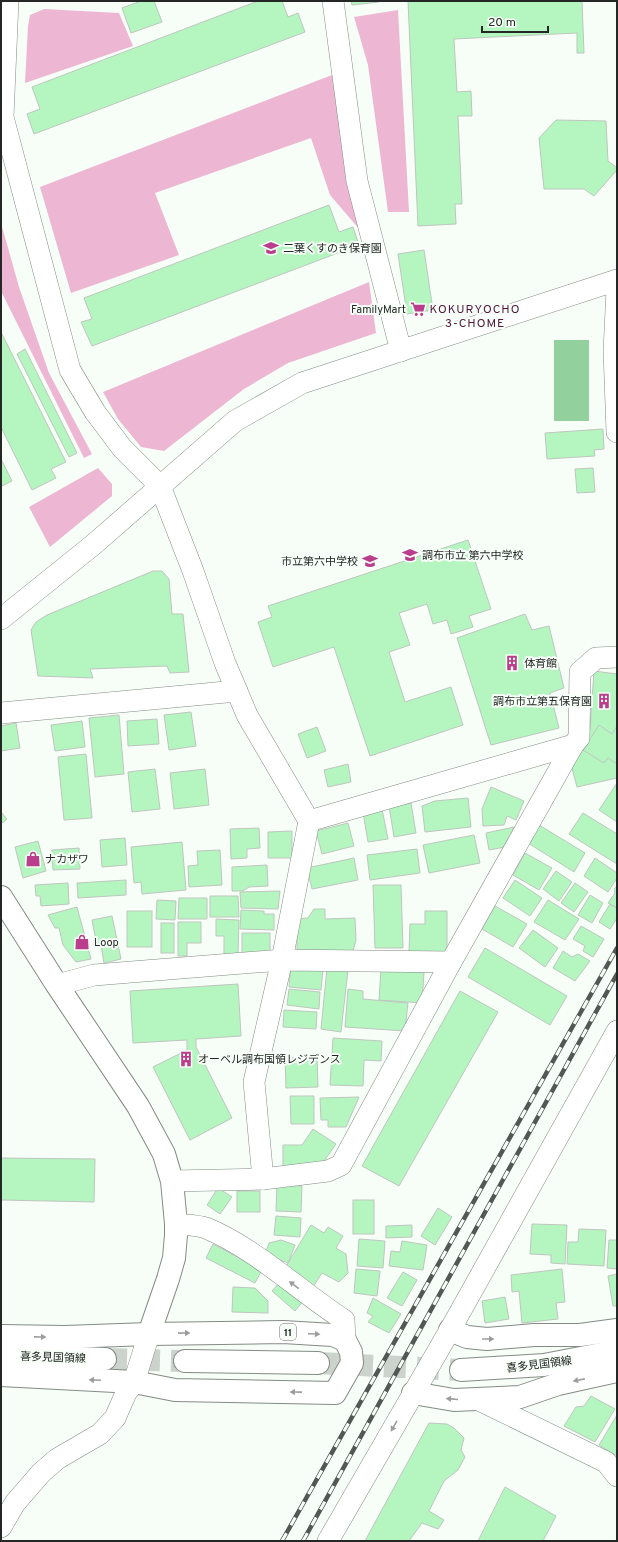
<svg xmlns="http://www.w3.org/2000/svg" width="618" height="1542" font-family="Overpass,'Noto Sans JP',sans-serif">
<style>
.green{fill:#edb7d4}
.water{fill:#92d19d}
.building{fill:#b5f6c0;stroke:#bec6bf}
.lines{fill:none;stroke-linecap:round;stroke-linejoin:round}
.primary-tunnel{stroke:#ccd3cd;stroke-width:22;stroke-dasharray:22 11;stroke-linecap:butt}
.minor-casing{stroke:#848b85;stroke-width:22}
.tertiary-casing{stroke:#848b85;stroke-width:24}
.primary-casing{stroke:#848b85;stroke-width:24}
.minor{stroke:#fff;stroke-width:21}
.tertiary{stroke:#fff;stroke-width:22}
.primary{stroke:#fff;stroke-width:22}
.rail-casing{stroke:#545855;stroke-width:4.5}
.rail{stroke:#f6fef7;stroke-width:3;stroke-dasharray:9;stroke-linecap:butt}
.oneway{fill:#9c9e9d}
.labels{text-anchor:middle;stroke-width:4;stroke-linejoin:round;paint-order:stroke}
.shield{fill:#f6fef7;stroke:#636864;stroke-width:1}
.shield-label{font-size:10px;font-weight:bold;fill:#242725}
.poi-label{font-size:11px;fill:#242725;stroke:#f6fef7;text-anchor:start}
.street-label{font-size:11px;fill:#242725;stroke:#f6fef7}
.neighbourhood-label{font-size:12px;letter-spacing:1px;fill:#50153b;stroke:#f6fef7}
</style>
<rect width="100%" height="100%" fill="#f6fef7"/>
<g class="green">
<polygon points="44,9 119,13 133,46 25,83 28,26 30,15"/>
<polygon points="398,10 409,212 388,212 368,65 354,17"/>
<polygon points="332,75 360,230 330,195 311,138 155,193 179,255 71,293 40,187"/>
<polygon points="1,223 19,287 49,373 92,454 84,458 1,291"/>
<polygon points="369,282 376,333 288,363 244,389 164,451 141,447 118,419 103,392"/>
<polygon points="98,468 112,484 112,496 50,547 29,507"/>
</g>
<rect class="water" x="554" y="340" width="35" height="81"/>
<g class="building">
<polygon points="141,1 154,1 162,22 131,33 122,8"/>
<polygon points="258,1 282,1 288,17 298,13 305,32 34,134 27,114 40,109 32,87"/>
<polygon points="351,1 379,1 379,2 352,5"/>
<polygon points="408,1 582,1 584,53 577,53 577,33 454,39 457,92 471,91 472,116 458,116 462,204 455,204 456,224 418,226"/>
<polygon points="556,120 606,121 608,161 617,168 617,170 594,196 584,189 544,189 539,138"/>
<polygon points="329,205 339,232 353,227 359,245 92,346 81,322 92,319 84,298"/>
<polygon points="424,250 433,310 407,314 398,254"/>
<polygon points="1,332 66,462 51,469 56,478 32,490 1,427"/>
<polygon points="25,349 77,453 69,457 17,354"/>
<polygon points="603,429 604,449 594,450 595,456 547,459 545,433"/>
<polygon points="1,459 12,481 2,486 1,482"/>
<polygon points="593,468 595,492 577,493 575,469"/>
<polygon points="468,540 491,609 469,616 473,627 451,634 447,620 433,624 427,604 399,613 410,645 389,652 405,702 451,687 463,725 370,756 334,647 273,667 258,622 272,617 268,606"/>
<polygon points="153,571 162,571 169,579 172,614 183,614 189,672 170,673 167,666 90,669 93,678 38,676 31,630 36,622 47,615"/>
<polygon points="525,614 532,630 549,626 564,688 550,693 559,728 491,745 457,638"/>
<polygon points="594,671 617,674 617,778 577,787 570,761 590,729"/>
<polygon points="191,712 196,746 169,750 164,715"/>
<polygon points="119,715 124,774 95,777 89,718"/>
<polygon points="157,719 159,744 128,746 127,721"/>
<polygon points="82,721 85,747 55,751 51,725"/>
<polygon points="16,723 20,748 1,751 1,726"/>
<polygon points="599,725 612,734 617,726 617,764 608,758 604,763 583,750"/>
<polygon points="317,727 326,751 307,758 298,734"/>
<polygon points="86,754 92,818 64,820 58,757"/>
<polygon points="348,764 351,782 328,787 324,770"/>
<polygon points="155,769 160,809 132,812 128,772"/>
<polygon points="205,769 209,805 174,809 170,773"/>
<polygon points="617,783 617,822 599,810"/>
<polygon points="491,787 524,801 516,820 507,816 504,825 483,826 482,809"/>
<polygon points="468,798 471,827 425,832 422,806 435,801"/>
<polygon points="411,803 416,833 394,837 389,806"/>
<polygon points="382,809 388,839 368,842 363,812"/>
<polygon points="1,812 7,819 1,824"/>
<polygon points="583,813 617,834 617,864 569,834"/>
<polygon points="348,823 354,846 322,854 316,831"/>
<polygon points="539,825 585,853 574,872 528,843"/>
<polygon points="514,827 505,847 489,850 486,833"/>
<polygon points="259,828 260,848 247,849 247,858 231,859 230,829"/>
<polygon points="292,831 292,858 268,858 268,832"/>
<polygon points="474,835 480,863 429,873 423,845"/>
<polygon points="125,838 127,865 102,867 100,840"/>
<polygon points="38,841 46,871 23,878 15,847"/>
<polygon points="182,842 186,890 142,894 141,882 134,883 131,847"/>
<polygon points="79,848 80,869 53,870 52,850"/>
<polygon points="417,849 420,873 370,880 367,855"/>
<polygon points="220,850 222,885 189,887 188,866 198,865 197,851"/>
<polygon points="525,853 552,868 539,890 513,875"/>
<polygon points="354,858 358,880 312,889 307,868"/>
<polygon points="595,858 617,873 617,878 608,892 584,876"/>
<polygon points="267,865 268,886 249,887 243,891 232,891 232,867"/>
<polygon points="556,871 572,882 559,901 543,889"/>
<polygon points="126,880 126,895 78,898 77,883"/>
<polygon points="515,880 542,898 530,916 503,898"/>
<polygon points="68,883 69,904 41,906 40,896 36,896 35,885"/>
<polygon points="575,883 588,892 574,912 561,903"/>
<polygon points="373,885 401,885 403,948 375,948"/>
<polygon points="617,886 617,908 608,903 615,893 614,889"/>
<polygon points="280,891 278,909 241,908 240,892"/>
<polygon points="590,895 603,903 592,923 578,915"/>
<polygon points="210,896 238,896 239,917 210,917"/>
<polygon points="179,898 207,898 207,919 178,919"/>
<polygon points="157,900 176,901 175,920 156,919"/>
<polygon points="548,900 579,919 565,940 534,922"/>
<polygon points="610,904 617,908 617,918 610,929 599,922"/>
<polygon points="495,906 527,924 513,947 482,929"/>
<polygon points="77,907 91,959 76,962 63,945 59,928 55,928 48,915"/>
<polygon points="314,909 325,909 325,919 355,918 356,940 353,951 297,952 297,919 308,918"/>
<polygon points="241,910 264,911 264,914 274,914 274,930 240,929"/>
<rect x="127" y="911" width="25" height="36"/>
<polygon points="425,911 447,911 447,953 409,952 410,924 425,924"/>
<polygon points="112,916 121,959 104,963 101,945 97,946 92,920"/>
<polygon points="216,919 239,920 238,955 224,955 224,936 216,936"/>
<polygon points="178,922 201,922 201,943 187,943 187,956 178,956"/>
<rect x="161" y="923" width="13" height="30"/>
<polygon points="581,926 604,939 593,957 583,951 585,946 573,939"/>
<polygon points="533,930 558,948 545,967 519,948"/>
<polygon points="242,933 270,933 270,956 242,955"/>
<polygon points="485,948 567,996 550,1025 468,977"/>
<polygon points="563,951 572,957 578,954 590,961 575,981 553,968"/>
<polygon points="291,966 323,969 321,990 289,987"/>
<polygon points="327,968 348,970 341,1032 321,1029"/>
<polygon points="381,969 424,972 422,1003 379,1000"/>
<polygon points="238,984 241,1036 196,1039 196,1047 232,1118 190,1140 153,1067 187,1050 187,1040 133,1043 130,991"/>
<polygon points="289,989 320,992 319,1009 287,1005"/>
<polygon points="348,989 363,991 363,999 408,1003 405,1031 345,1027"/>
<polygon points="460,991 498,1012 399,1186 362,1166"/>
<polygon points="284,1010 317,1012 316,1029 283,1027"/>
<polygon points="333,1038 382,1041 381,1061 364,1060 363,1086 330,1085"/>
<polygon points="317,1057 318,1087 286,1088 285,1058"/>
<polygon points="290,1096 314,1096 314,1124 291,1124"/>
<polygon points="359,1097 346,1127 328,1127 328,1120 321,1120 320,1098"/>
<polygon points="313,1129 336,1144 320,1167 283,1167 283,1145 302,1145"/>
<polygon points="1,1158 95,1159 94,1202 1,1200"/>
<polygon points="277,1185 302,1186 301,1212 276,1211"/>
<polygon points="218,1188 232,1197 220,1214 207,1205"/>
<rect x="237" y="1191" width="23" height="21"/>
<rect x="353" y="1200" width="21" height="34"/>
<polygon points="438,1208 452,1217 435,1245 421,1236"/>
<polygon points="276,1216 301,1218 300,1237 274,1235"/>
<polygon points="532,1224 567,1225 565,1264 551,1263 551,1255 530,1254"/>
<polygon points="311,1225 324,1233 328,1227 343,1236 336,1248 346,1254 348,1273 339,1282 322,1273 311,1290 282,1273"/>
<polygon points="412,1225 412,1237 386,1238 386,1226"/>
<polygon points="579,1229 606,1230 604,1266 567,1264 568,1242 578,1242"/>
<polygon points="359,1239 385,1241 383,1268 357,1266"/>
<polygon points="281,1240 295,1245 288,1263 265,1254 269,1243"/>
<polygon points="609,1240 617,1240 617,1269 607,1268"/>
<polygon points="402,1241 427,1245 423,1270 389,1266 391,1251 400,1252"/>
<polygon points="213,1244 262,1270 255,1283 206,1258"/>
<polygon points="356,1269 380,1271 377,1296 354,1293"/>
<polygon points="562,1269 565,1302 556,1303 558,1319 522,1323 519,1291 512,1292 511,1275"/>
<polygon points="403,1272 417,1280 402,1306 387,1298"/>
<polygon points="617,1274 617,1306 613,1306 608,1276"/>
<polygon points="280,1282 303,1301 295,1311 272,1291"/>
<polygon points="233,1287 255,1288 268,1301 268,1313 232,1312"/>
<polygon points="505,1297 509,1319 485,1323 482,1301"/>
<polygon points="373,1298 401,1314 389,1333 368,1322 373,1316 367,1313"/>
<polygon points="591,1396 615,1409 595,1442 564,1426 576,1407 584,1406"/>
<polygon points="617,1415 617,1456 599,1445"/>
<polygon points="429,1423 447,1424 454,1428 464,1438 461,1450 465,1457 458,1470 444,1481 429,1511 444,1520 438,1529 422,1523 409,1541 365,1541"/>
<polygon points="505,1487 556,1516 543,1541 478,1541"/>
</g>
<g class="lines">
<g class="primary-tunnel">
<polyline points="105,1359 185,1361"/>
<polyline points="318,1363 461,1370"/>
</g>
<g class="minor-casing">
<g id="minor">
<polyline points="8,1 3,117 70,370 95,412 122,448 160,486 193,571 225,663 247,715 309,821 573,745 579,738 580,672 596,658 617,657"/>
<polyline points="333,1 357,181 401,351"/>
<polyline points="617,289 614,351 617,432"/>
<polyline points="1,619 93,545 235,421 302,383 617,280"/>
<polyline points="1,713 237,691"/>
<polyline points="57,985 94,975 282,960 451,962"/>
<polyline points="263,1179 254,1082 282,960 309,821"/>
<polyline points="172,1181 263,1179 328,1171 341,1165 451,962 573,745"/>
<path d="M 176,1224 C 186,1225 198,1225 206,1228 C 255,1248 299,1291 344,1320 L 345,1340"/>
<polyline points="477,1399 606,1462 617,1476"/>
<polyline points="1,1527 15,1503 41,1473 57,1459 100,1434 115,1418 126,1393 134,1382 149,1334"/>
<polyline points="328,1541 450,1330 617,1031"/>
</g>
</g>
<g class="tertiary-casing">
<polyline id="tertiary" points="1,897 57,985 138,1106 164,1154 172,1181 176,1224 176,1235 174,1258 168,1279 149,1334"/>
</g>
<g class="primary-casing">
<g id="primary">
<polyline points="450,1330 467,1337 487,1339 534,1335 580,1335 617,1330"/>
<polyline points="1,1336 65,1337 149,1334 283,1332 333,1335 345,1340 351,1352 352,1363 335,1393 175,1390 134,1382 1,1375"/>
<polyline points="1,1355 105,1359"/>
<polyline points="185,1361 318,1363"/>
<polyline points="461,1370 544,1365 617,1351"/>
<polyline points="413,1393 454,1400 520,1397 558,1384 617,1371"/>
</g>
</g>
<use href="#minor" class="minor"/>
<use href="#tertiary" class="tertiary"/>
<use href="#primary" class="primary"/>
<g class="rail-casing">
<g id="rail">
<polyline points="282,1541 617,948"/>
<polyline points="303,1541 617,974"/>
</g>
</g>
<use href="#rail" class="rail"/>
</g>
<defs><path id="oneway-solid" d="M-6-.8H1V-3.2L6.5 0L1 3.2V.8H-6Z"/></defs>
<g class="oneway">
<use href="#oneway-solid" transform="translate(294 1285) rotate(-143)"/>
<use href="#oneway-solid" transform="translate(184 1333) rotate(-1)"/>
<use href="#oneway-solid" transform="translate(314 1334) rotate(3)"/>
<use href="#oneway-solid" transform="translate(40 1337) rotate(1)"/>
<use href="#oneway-solid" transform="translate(488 1339)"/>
<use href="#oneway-solid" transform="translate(95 1380) rotate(-178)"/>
<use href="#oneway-solid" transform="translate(579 1380) rotate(169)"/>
<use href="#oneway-solid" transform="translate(296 1392) rotate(-179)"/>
<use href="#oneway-solid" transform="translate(452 1399) rotate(-175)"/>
<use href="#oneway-solid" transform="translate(394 1426) rotate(120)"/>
</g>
<defs>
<g id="school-bare" transform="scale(1.2)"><path d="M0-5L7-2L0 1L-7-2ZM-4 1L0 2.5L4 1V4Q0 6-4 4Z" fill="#bb3e8d" stroke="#f6fef7" stroke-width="2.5" paint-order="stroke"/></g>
<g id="supermarket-bare" transform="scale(1.2)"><path d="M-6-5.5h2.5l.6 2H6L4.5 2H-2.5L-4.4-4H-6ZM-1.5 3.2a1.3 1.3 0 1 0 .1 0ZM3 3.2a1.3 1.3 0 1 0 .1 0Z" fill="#bb3e8d" stroke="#f6fef7" stroke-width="2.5" paint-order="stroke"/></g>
<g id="building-bare" transform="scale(1.2)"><path d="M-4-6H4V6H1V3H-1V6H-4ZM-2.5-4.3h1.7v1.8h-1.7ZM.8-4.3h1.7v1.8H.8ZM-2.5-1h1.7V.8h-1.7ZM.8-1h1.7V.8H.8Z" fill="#bb3e8d" stroke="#f6fef7" stroke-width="2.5" paint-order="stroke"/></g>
<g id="shop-bare" transform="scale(1.2)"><path d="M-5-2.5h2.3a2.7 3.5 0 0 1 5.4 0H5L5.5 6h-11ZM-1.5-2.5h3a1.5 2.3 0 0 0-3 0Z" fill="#bb3e8d" stroke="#f6fef7" stroke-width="2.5" paint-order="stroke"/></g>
</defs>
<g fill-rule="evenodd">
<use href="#school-bare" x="271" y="248"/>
<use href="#supermarket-bare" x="418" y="309"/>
<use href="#school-bare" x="410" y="555"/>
<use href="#school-bare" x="370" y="561"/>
<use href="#building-bare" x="512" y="663"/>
<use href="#building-bare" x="604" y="701"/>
<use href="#shop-bare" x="33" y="859"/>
<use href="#shop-bare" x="82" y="942"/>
<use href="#building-bare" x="186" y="1059"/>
</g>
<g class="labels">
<rect class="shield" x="280" y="1324" width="16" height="16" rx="3"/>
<g class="shield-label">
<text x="288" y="1336">11</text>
</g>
<g class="poi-label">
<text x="283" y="252">二葉くすのき保育園</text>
<text x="406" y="313" text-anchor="end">FamilyMart</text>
<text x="422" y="559">調布市立 第六中学校</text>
<text x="358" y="565" text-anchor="end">市立第六中学校</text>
<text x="524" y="667">体育館</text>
<text x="592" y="705" text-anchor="end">調布市立第五保育園</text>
<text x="45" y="863">ナカザワ</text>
<text x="94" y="946">Loop</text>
<text x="198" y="1063">オーベル調布国領レジデンス</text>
</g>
<g class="street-label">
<text transform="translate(53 1357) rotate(2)" y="4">喜多見国領線</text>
<text transform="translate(539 1364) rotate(-7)" y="4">喜多見国領線</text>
</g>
<g class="neighbourhood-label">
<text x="475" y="313">KOKURYOCHO<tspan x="475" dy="14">3-CHOME</tspan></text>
</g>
</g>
<rect width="618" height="1542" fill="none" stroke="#242725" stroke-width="4"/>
<path d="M482 26v6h66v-6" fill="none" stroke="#242725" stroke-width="2"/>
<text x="488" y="26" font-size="12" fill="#242725" stroke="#f6fef7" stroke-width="3" paint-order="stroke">20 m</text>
</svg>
